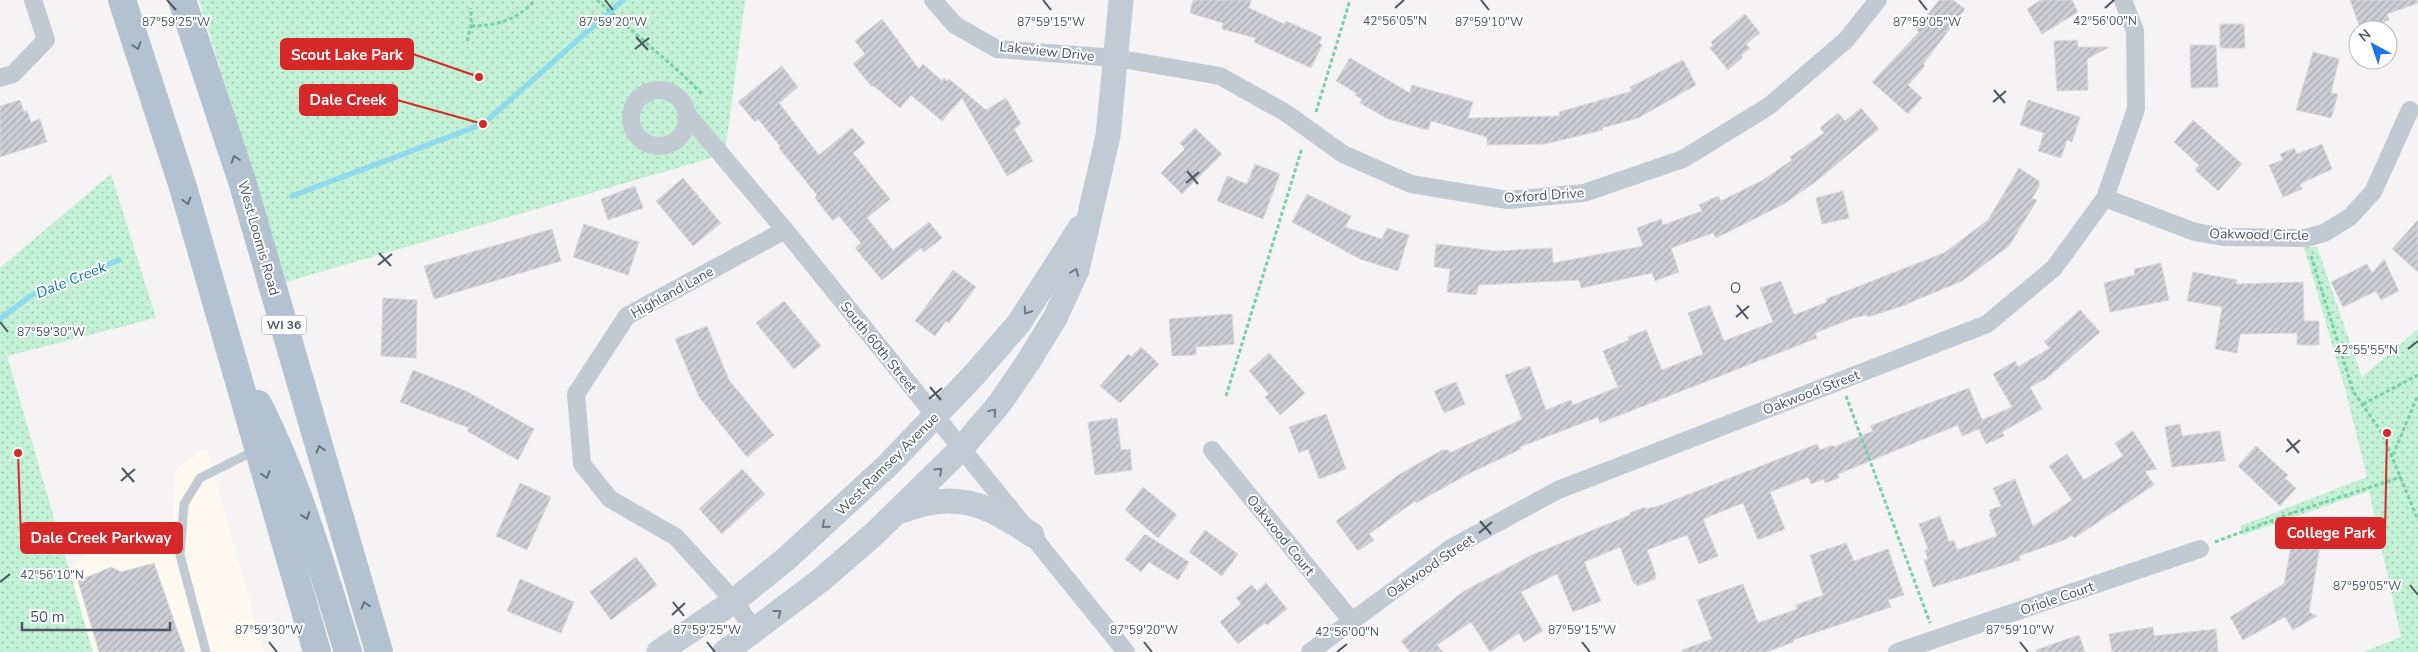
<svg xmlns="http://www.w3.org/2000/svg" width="2418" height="652" font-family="'Nunito Sans',sans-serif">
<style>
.commercial{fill:#fdf9ef}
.grass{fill:url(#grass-dots)}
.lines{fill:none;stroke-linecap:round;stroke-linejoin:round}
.stream{stroke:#90daee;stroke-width:5.5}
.building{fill:url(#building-hatch);stroke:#d7d9de}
.path{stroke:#7ad0a6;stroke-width:3;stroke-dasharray:4 2.5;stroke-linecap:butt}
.lane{stroke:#c1cad2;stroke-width:9}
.street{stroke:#c1cad2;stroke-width:18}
.secondary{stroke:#c1cbd6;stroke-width:25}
.primary{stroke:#b3c2d1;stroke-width:28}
.oneway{stroke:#64717d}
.oneway2{stroke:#6e7984}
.ticks{fill:none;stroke:#4a5661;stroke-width:2}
.labels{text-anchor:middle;stroke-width:4;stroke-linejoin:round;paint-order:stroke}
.shield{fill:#fff;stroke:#808990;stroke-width:1}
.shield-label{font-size:12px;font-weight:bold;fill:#4a5661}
.street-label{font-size:14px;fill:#4a5661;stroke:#fff}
.water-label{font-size:15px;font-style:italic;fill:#0c7c9b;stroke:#fff}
.neighbourhood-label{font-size:15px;letter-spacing:1px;fill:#5f6368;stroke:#fff}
.ticks-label{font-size:12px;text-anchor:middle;fill:#4a5661;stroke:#fff;stroke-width:4;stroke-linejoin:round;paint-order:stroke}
.leader{fill:none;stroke:#d62828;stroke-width:2}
.callout-dot{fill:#d62828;stroke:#fff;stroke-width:2}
.callout{fill:#d62828;stroke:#d62828;stroke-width:2}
.callout-label{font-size:15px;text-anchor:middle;font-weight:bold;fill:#fff}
</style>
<defs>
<pattern id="grass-dots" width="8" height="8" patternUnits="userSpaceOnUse" patternTransform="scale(1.25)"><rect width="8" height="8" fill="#c3f1d5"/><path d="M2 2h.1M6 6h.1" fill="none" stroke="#a0c6b0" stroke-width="1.8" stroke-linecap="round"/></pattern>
<pattern id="building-hatch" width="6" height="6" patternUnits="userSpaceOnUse" patternTransform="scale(1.25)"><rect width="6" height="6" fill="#cdcfd5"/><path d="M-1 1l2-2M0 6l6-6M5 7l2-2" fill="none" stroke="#a8abb0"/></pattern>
</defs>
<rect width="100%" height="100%" fill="#f5f3f3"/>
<polygon class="commercial" points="206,447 264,652 70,652 50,595 84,556 174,518 175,470"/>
<g class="grass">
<polygon points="199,0 745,0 725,154 286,282"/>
<polygon points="111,174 156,318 7,356 93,652 0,652 0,268"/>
<polygon points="2304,247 2317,247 2362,377 2418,329 2418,652 2363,652 2401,637 2369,491 2243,535 2240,526 2367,477 2345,389"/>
</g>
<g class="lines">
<g class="stream">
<polyline points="292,196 483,124 623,0"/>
<polyline points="0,319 32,295 119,260"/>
</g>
</g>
<g class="building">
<polygon points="1193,0 1251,0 1249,8 1284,24 1286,21 1322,37 1319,43 1322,45 1311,68 1254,42 1256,38 1222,29 1223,23 1190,13"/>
<polygon points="1939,0 1953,0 1965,9 1923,64 1925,66 1908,85 1922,98 1908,114 1872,82 1919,32 1916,30"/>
<polygon points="2041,0 2072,0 2078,12 2042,34 2027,9"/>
<polygon points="2350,0 2418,0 2418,3 2387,14 2389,20 2361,30"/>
<polygon points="1745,14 1760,33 1746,44 1750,48 1741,55 1743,57 1728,70 1710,48 1713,45 1711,42"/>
<polygon points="882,19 919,69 923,64 942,81 944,78 947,81 949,79 986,110 1006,98 1021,124 1014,129 1033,161 1007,176 962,98 942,121 911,95 900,108 874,86 872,87 853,64 865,54 855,41"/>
<polygon points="2220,24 2244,24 2245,48 2220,48"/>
<polygon points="2077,40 2078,47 2109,47 2087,59 2088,90 2057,91 2054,41"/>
<polygon points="2190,45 2216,45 2218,87 2191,88"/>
<polygon points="2313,52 2339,59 2331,93 2338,94 2331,118 2296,110"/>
<polygon points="1350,58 1410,93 1412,85 1473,102 1468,118 1560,116 1559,112 1632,91 1630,87 1683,60 1696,85 1638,118 1602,128 1603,130 1545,144 1487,145 1487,137 1431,121 1428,130 1388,119 1360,103 1362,99 1355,95 1356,93 1336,81"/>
<polygon points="782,66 798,87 779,103 819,155 852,128 865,143 853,153 890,199 867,218 893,250 929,222 942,238 924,252 921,248 882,280 855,248 861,243 839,216 833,221 815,198 817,195 779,148 780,146 758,119 755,122 738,102"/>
<polygon points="20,100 24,112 27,111 31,122 40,119 47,142 0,157 0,106"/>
<polygon points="2028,100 2080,117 2072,142 2067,140 2061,158 2038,151 2044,133 2020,125"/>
<polygon points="1861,108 1879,129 1814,183 1782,205 1716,238 1713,233 1671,248 1679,272 1655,281 1652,273 1581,288 1579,280 1479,285 1476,295 1447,292 1450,269 1434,267 1436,244 1496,251 1552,248 1553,263 1643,246 1637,228 1661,219 1663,225 1702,211 1699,205 1718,196 1721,201 1763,180 1792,160 1790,157 1824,133 1820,128 1838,113 1845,121"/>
<polygon points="2193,120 2242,164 2218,191 2195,170 2199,165 2174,142"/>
<polygon points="1195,128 1222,154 1182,194 1161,173 1185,149 1180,143"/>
<polygon points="2322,144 2332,169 2300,184 2302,189 2283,197 2269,165 2283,160 2280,154 2294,148 2297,154"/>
<polygon points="1255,164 1280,174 1263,219 1217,201 1227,176 1247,184"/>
<polygon points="2019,168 2039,181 2039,187 2032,198 2037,200 2009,246 1962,281 1902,306 1868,317 1867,315 1853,318 1815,333 1817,338 1600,423 1598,417 1520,447 1521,449 1470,473 1416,503 1415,501 1369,534 1374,540 1358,551 1336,521 1400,474 1442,450 1448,450 1450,453 1522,419 1505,375 1530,366 1546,410 1571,400 1573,405 1618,387 1603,351 1629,340 1628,337 1646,330 1662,370 1703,354 1688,313 1710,305 1724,341 1773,322 1760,288 1781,281 1794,315 1827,302 1826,299 1944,253 1988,220"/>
<polygon points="683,178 721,223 693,246 656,201"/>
<polygon points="635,186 643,208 608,220 601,199"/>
<polygon points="1843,191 1849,218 1822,224 1816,198"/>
<polygon points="1307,194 1351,216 1345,227 1382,239 1387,228 1409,235 1398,271 1360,259 1292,222"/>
<polygon points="2418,220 2418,272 2392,249"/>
<polygon points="584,224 639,242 628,275 573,257"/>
<polygon points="552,229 561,261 434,299 424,266"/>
<polygon points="2384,259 2399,291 2381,300 2376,291 2343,307 2331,282 2367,264 2372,273"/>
<polygon points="2161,263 2169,300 2110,312 2104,283 2135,275 2134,269"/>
<polygon points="953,270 976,287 949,323 946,321 935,336 915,321"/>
<polygon points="2193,272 2237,280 2236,284 2303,282 2304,321 2319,321 2319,345 2297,345 2297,333 2240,334 2237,353 2215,349 2222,307 2187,301"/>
<polygon points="383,298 417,300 416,358 381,356"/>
<polygon points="784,301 821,346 794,369 756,323"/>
<polygon points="2080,310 2100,332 2047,378 2030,387 2042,409 2002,432 2004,436 1986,444 1979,429 1962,436 1958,425 1838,474 1839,478 1825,483 1824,479 1811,484 1808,477 1770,492 1785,529 1758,540 1743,503 1703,519 1718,556 1699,564 1687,535 1647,550 1656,575 1655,579 1637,586 1636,583 1634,584 1620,547 1584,562 1601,601 1573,612 1557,574 1521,592 1543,631 1524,642 1519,633 1490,652 1471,622 1437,645 1443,652 1410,652 1401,641 1464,591 1532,555 1630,515 1630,513 1645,507 1646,509 1659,506 1817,444 1820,450 1833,445 1834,447 1873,431 1870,426 1969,388 1982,420 2012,407 1993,374 2015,361 2018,367 2050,348 2044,342"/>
<polygon points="1232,314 1234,344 1196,347 1196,355 1172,356 1169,319"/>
<polygon points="707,326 729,380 774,435 747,457 699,397 675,339"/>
<polygon points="1141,347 1159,364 1120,403 1100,386 1128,354 1131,357"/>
<polygon points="1269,353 1305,393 1280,415 1265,397 1269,394 1249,371"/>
<polygon points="413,370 466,391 534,429 518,460 467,431 469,428 400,402"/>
<polygon points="1456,382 1465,404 1444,413 1434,391"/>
<polygon points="1326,414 1346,469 1319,479 1308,449 1299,453 1289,427"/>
<polygon points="1117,418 1121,450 1130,449 1132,470 1095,475 1088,422"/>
<polygon points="2180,424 2182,436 2220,431 2225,461 2172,467 2165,427"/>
<polygon points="2133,431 2157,469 2145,471 2154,485 2074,538 2072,535 2064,540 2019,556 2020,560 1933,587 1924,560 1928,559 1925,550 1928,549 1919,524 1940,516 1949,542 1954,540 1957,550 1997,536 1989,514 1991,513 1989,510 2001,506 1993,488 2015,479 2033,526 2072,500 2049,466 2067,454 2084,480 2123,456 2115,443"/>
<polygon points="2256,446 2288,475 2285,478 2296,488 2280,506 2238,466"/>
<polygon points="742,469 765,494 722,534 699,509"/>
<polygon points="520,483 551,497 527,550 496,536"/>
<polygon points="1143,487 1177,515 1158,538 1125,510"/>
<polygon points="2291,522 2323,527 2309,612 2317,616 2293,630 2285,617 2243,640 2230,617 2284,584 2291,547 2287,546"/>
<polygon points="1205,530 1238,554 1222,576 1189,552"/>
<polygon points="1145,534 1189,562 1178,580 1149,562 1141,572 1125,559"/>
<polygon points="1846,543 1854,561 1888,549 1904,595 1888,600 1891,607 1793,640 1794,642 1766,652 1683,652 1682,650 1712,639 1697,600 1743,584 1758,623 1797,609 1796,605 1823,595 1810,555"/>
<polygon points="636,557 657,585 611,620 590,592"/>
<polygon points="154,563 185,652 99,652 78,581 111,567 121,572"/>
<polygon points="520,579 574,602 561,633 507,611"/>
<polygon points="1266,583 1287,609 1267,625 1265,623 1238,644 1220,622 1241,604 1236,598 1252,585 1257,591"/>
<polygon points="2153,627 2154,636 2216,629 2218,652 2112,652 2109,634"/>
<polygon points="2079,635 2085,652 2037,652 2036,650"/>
</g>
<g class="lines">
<g class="path">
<polyline points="597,0 684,76 703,95"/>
<path d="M 471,26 C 497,26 517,20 535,0"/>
<polyline points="467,41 471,26 471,8"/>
<polyline points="1316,112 1350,0"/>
<polyline points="2311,256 2353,391 2382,433 2418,520"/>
<polyline points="1226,396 1302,148"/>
<polyline points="1846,396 1930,623"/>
<polyline points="2363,404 2418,375"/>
<polyline points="2393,455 2418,395"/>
<polyline points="2215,542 2289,514 2401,477"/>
</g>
<polyline class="lane" points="206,652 180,555 184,504 200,478 256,450"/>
<g class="street">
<polyline points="933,0 955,25 997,49 1116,58 1220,76 1286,113 1343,154 1411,184 1508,200 1584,193 1683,159 1769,106 1846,40 1878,0"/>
<polyline points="0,78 13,74 46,40 33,0"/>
<circle cx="659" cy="118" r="28"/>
<polyline points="686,113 785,230 1126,652"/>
<polyline points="2105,198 2195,232 2225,237 2306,238 2324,233 2350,217 2373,192 2410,110"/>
<polyline points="1212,450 1351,620"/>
<polyline points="755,631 734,601 676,537 610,499 582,464 576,394 627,316 785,230"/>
<polyline points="1310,652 1451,548 1558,490 1987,324 2054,268 2105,198 2136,109 2135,31 2123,0"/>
<polyline points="1897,652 2200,549"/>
</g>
<g class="secondary">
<path d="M 901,511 C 955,490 986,503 1032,535"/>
<polyline points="659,652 734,601 786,559 888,465 974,375 1019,323 1080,228"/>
<polyline points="725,652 821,580 873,535 961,449 1000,403 1028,362 1055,318 1077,270 1108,136 1121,0"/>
</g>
<g class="primary">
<polyline points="122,0 183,187 317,652"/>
<polyline points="182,0 242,181 379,652"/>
<path d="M 258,404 C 298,483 322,567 348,652"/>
</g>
</g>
<defs><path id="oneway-chevron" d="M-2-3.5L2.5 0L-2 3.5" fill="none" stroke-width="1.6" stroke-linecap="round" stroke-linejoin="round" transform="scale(1.25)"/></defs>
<g class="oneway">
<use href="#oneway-chevron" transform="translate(137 46) rotate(72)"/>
<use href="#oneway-chevron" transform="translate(235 159) rotate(-108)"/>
<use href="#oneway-chevron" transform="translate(187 201) rotate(74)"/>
<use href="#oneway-chevron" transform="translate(320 449) rotate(-106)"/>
<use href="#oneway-chevron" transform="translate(266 475) rotate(74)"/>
<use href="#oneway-chevron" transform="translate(306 516) rotate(70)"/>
<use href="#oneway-chevron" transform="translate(365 605) rotate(-106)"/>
</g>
<g class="oneway2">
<use href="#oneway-chevron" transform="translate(1075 272) rotate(-69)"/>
<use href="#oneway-chevron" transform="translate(1027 311) rotate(123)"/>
<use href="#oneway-chevron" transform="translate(993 412) rotate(-50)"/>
<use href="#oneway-chevron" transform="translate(939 471) rotate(-44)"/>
<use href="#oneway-chevron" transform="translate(825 525) rotate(139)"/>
<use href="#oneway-chevron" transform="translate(778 613) rotate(-38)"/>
</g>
<path class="ticks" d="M 167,0 L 176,10M 605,0 L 613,10M 1043,0 L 1051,10M 1481,0 L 1489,10M 1919,0 L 1927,10M 1395,8 L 1404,0M 2105,8 L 2114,0M 636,37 L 648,50M 635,49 L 649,38M 1994,90 L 2005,103M 1993,102 L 2006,91M 1187,171 L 1198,184M 1186,183 L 1199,172M 379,253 L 391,266M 378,265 L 392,254M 1737,305 L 1748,319M 1736,317 L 1749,306M 0,322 L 8,332M 2408,349 L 2418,341M 930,387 L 941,400M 929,399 L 942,388M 2287,439 L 2299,453M 2286,452 L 2300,440M 122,468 L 134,482M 121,481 L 135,469M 1480,521 L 1491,534M 1479,533 L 1492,522M 0,582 L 10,574M 2410,585 L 2418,595M 673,602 L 684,616M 672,615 L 685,603M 269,642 L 277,652M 707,642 L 715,652M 1144,642 L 1152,652M 1582,642 L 1590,652M 2020,642 L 2028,652M 1337,652 L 1347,644"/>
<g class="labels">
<rect class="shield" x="261.5" y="315.5" width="45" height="19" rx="4"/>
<g class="shield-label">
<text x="284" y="329">WI 36</text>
</g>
<g class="street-label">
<text transform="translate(1047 51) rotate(6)" y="5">Lakeview Drive</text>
<text transform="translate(1544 195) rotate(-4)" y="5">Oxford Drive</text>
<text transform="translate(2259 234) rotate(1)" y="5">Oakwood Circle</text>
<text transform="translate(259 238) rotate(74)" y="5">West Loomis Road</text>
<text transform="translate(672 292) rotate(-29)" y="5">Highland Lane</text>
<text transform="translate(879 347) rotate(51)" y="5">South 60th Street</text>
<text transform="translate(1811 392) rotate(-21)" y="5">Oakwood Street</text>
<text transform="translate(887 464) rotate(-45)" y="5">West Ramsey Avenue</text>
<text transform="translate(1281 535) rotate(51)" y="5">Oakwood Court</text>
<text transform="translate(1430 566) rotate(-34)" y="5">Oakwood Street</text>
<text transform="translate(2057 598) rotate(-19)" y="5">Oriole Court</text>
</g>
<g class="water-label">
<text transform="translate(71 280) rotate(-22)" y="5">Dale Creek</text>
</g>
<g class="neighbourhood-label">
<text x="1736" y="293">O</text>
</g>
</g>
<g class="ticks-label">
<text x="1395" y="25">42°56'05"N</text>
<text x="2105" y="25">42°56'00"N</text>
<text x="176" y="26">87°59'25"W</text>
<text x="613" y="26">87°59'20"W</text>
<text x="1927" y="26">87°59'05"W</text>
<text x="1051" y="26">87°59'15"W</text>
<text x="1489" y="26">87°59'10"W</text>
<text x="51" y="336">87°59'30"W</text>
<text x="2366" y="354">42°55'55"N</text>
<text x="52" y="579">42°56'10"N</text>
<text x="2367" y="590">87°59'05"W</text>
<text x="269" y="634">87°59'30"W</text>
<text x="707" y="634">87°59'25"W</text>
<text x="1144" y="634">87°59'20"W</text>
<text x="1582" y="634">87°59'15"W</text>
<text x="2020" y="634">87°59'10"W</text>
<text x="1347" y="636">42°56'00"N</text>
</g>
<path class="leader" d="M479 77L413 54M483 124L397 100M2387 433L2385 533M18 453L21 538"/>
<g class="callout-dot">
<circle cx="479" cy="77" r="5"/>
<circle cx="483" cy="124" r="5"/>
<circle cx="2387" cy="433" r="5"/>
<circle cx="18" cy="453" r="5"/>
</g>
<g class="callout">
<rect x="281" y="39" width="132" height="30" rx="5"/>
<rect x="300" y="85" width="97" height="30" rx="5"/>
<rect x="2276" y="518" width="109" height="30" rx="5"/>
<rect x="21" y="523" width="161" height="30" rx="5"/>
</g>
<g class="callout-label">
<text x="347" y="60">Scout Lake Park</text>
<text x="348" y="105">Dale Creek</text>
<text x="2331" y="538">College Park</text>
<text x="101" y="543">Dale Creek Parkway</text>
</g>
<g transform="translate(2373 45) rotate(320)"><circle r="24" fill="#ffffff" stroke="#b7bbc0"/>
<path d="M0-4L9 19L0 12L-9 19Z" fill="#1a73e8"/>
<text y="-8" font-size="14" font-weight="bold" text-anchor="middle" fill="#4a5661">N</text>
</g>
<path d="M22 622v8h148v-8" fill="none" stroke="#4a5661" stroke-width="2.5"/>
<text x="30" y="622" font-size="15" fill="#4a5661" stroke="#ffffff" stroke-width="4" paint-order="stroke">50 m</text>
</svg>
